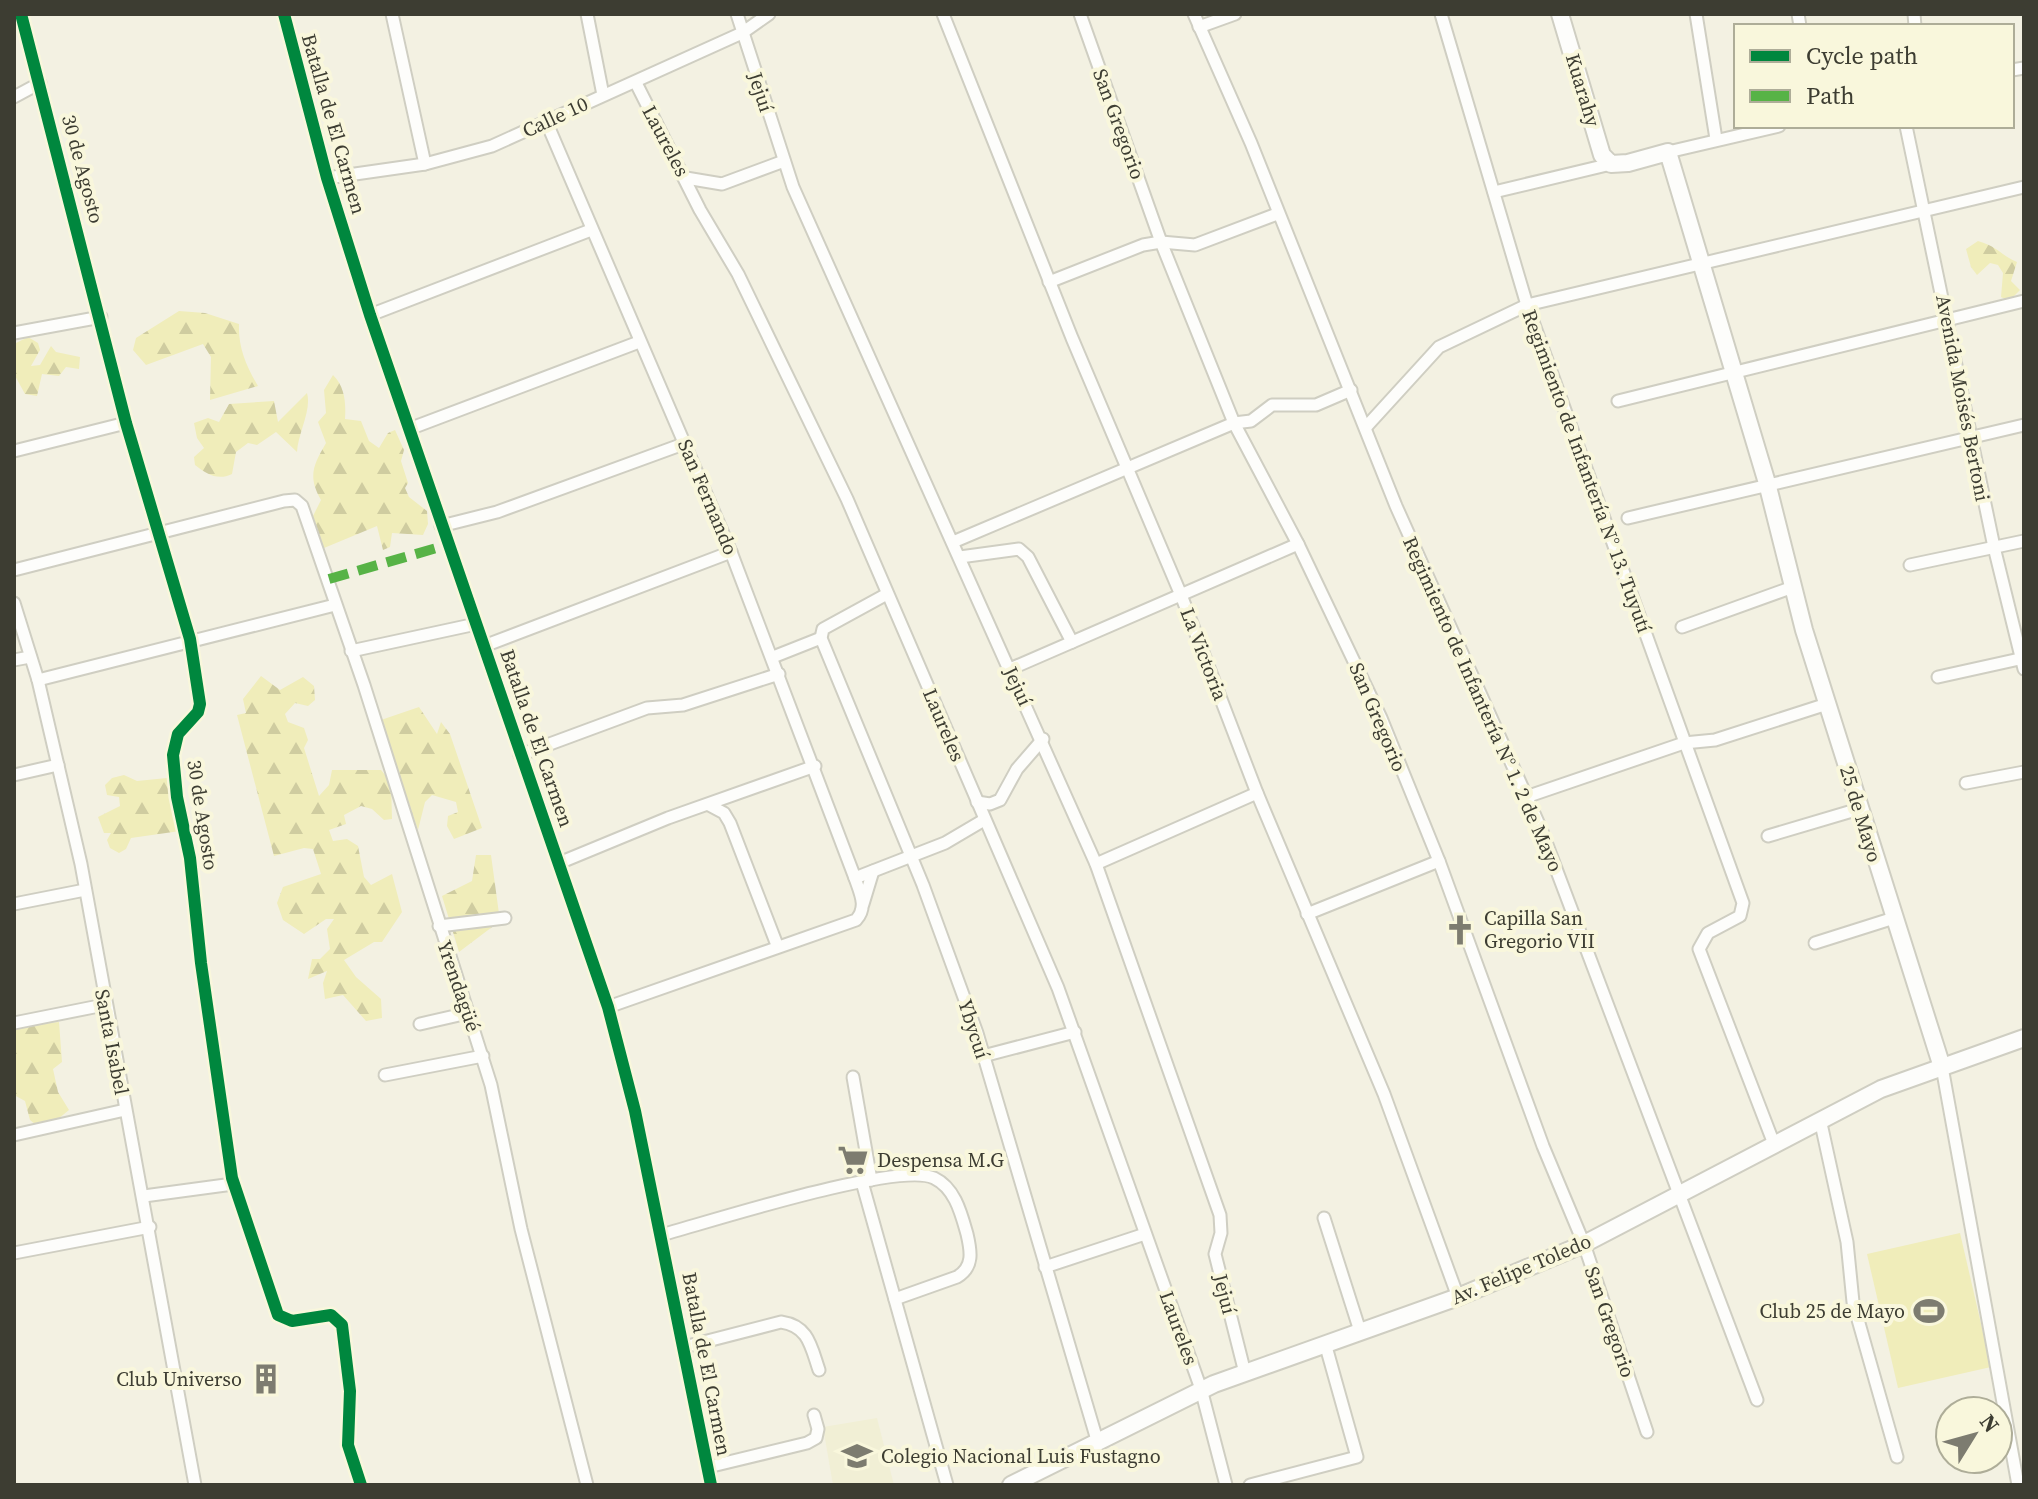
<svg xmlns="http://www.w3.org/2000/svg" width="2038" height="1499" font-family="'Source Serif 4',serif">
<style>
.built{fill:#f1efd5}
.green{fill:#f0edba}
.forest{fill:url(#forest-firs)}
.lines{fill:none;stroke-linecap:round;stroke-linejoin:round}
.street-casing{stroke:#cfcec2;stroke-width:15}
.secondary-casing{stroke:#cfcec2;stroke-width:20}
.street{stroke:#fdfdfb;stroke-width:11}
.secondary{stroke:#fdfdfb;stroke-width:16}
.quiet{stroke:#57b346;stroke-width:10;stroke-dasharray:20 10;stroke-linecap:butt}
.cycleway-casing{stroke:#f9f7dc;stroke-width:17}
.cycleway{stroke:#00873e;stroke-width:12}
.labels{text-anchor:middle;stroke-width:8;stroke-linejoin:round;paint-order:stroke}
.street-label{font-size:20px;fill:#3d3d32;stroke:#f9f7dc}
.poi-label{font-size:20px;fill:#3d3d32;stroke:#f9f7dc;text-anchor:start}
</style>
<defs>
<pattern id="forest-firs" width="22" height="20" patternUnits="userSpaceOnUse" patternTransform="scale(2)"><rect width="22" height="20" fill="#f0edba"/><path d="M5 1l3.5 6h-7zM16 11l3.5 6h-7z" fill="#cfcca0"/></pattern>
</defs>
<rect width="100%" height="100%" fill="#f3f1e2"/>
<polygon class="built" points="877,1418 894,1485 833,1485 823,1427"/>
<polygon class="green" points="1960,1233 1991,1367 1898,1388 1867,1254"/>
<g class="forest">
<path d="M 1978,241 C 1999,247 2000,255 2017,262 L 2011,281 L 2020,290 L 2009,301 L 2001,297 L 2003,273 L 1998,265 L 1990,263 L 1977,275 L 1971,267 L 1966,249 Z"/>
<path d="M 179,311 L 205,313 L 239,324 C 238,347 246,366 258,386 L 210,400 L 211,357 L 203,344 L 146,365 L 133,350 L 136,338 Z"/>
<polygon points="28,337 38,343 40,350 31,366 40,365 51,346 56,352 80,357 79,369 66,367 59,376 42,374 37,396 25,394 14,374 14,344"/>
<path d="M 333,375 C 345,387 346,403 345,419 L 361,421 L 369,441 L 379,448 L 388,433 L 395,430 L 404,450 L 401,461 L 408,483 L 405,488 L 409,497 L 427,511 L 428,524 L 423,535 L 392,533 L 390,547 L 383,550 L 377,526 L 324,548 L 313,516 L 321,500 C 307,476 314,464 326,443 L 318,422 L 326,413 L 324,390 Z"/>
<path d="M 307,393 C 312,410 298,433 297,452 L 276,432 L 257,445 L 248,443 L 236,452 L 232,474 C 218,481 206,474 195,465 L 194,457 L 204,448 L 197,438 L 194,423 L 208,418 L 219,422 L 229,404 L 274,401 L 278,422 Z"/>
<polygon points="261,676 280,690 303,677 314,686 315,700 308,706 295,703 285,714 288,722 304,728 308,740 304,748 319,796 329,785 332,770 381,770 391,782 392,819 384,820 372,809 361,806 344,815 346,824 329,830 333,841 347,839 358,846 364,877 371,885 392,874 402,912 382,942 374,942 344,960 356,977 381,999 382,1018 366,1021 343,995 325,999 323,983 327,971 308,979 312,959 320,959 330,949 327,929 334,919 326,919 304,934 283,920 277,903 283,887 321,874 313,849 304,848 274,856 237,715 246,713 243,699"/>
<polygon points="419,707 437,734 441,722 450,734 482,828 454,839 447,826 448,816 458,812 456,802 432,795 425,802 418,830 381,720"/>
<polygon points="124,775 137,781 167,778 180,831 131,838 126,849 119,853 110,848 107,840 111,833 104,833 98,817 120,806 119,797 107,795 105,785 112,778"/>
<polygon points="476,855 491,855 500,921 459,952 442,896 472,881"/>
<polygon points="59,1022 62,1062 53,1069 58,1092 69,1110 53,1123 36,1125 30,1120 25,1101 14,1095 14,1026"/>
</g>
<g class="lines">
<g class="street-casing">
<g id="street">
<polyline points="21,14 126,423 190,639 200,704 198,712 178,734 173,755 177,797 190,858 201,963 232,1178 278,1315 292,1321 331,1315 342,1325 350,1391 348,1445 361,1485"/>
<polyline points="284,14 327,178 370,315 608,1007 635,1111 711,1485"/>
<polyline points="392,14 425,164"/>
<polyline points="587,14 603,95"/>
<polyline points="737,14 793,187 1096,864 1220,1215 1221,1233 1215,1254 1245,1373"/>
<polyline points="943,14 1072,338 1181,595 1257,793 1384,1094 1458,1297"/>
<polyline points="1080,14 1161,242 1234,423 1298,544 1381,718 1439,861 1543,1146 1584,1244 1647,1432"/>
<polyline points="1194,14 1251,143 1396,506 1541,829 1757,1400"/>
<polyline points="1441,14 1527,305 1743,903 1740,916 1708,933 1699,949 1774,1144"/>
<polyline points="1696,14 1716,139"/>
<polyline points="1798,14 1800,26"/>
<polyline points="1914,14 1915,26"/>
<polyline points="1199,27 1235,14"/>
<polyline points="2012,70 2024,68"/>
<polyline points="636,83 700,210 738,274 847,499 1058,988 1201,1389 1226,1485"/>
<polyline points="14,97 40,83"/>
<polyline points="546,121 731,552 855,878"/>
<polyline points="1906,126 1994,547 2024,669"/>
<polyline points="1668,152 1779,126"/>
<polyline points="327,178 425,164 492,146 742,33 769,14"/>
<polyline points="686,178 722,184 784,161"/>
<polyline points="1494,192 1611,164"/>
<polyline points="1049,282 1143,245 1161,242 1195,245 1277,214"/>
<polyline points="370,315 591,230"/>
<polyline points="14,333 101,317"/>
<polyline points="1618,401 2024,301"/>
<polyline points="1366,427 1439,347 1527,305 2024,187"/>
<polyline points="409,429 639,342"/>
<polyline points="14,451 126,423"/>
<polyline points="1628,518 2024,425"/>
<polyline points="441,526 497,512 686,443"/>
<polyline points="953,542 1234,423 1251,421 1272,405 1316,405 1351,390"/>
<polyline points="960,557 1019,549 1028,557 1072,642"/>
<polyline points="1910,565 2024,541"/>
<polyline points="14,570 284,501 295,500 302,506 364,685 491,1085 521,1229 587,1485"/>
<polyline points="887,594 823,629 821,638 923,885 977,1033 1097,1440"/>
<polyline points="14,603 38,680 81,864 195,1485"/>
<polyline points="1682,627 1793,587"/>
<polyline points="484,646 731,552"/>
<polyline points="351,651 476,624"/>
<polyline points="773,657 821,638"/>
<polyline points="14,660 30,657"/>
<polyline points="1010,669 1298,544"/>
<polyline points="1938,677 2024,658"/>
<polyline points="38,680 335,605"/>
<polyline points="520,755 647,708 683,705 779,674"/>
<polyline points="14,775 58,765"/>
<polyline points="1966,783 2024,772"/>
<polyline points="1526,797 1684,743 1715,740 1827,704"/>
<polyline points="977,802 990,804 1000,800 1017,769 1043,739"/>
<polyline points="709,805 724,813 730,823 777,945"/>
<polyline points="1768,836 1859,809"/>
<polyline points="559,863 668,818 815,766"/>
<polyline points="1096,864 1257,793"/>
<polyline points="14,904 85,890"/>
<polyline points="863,904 873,871"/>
<polyline points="1307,914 1439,861"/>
<polyline points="439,926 505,918"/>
<polyline points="1815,943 1894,918"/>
<path d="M 608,1007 L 856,920 C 868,907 860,893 855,878 L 945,843 L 984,820"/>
<polyline points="14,1023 104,1005"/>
<polyline points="420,1024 468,1013"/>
<polyline points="983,1056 1075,1032"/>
<polyline points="1942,1067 2018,1485"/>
<polyline points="385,1075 483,1056"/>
<polyline points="853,1077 871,1180"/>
<polyline points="1820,1119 1847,1242 1853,1302 1897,1457"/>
<polyline points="14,1135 125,1110"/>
<polyline points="862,1182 947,1485"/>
<polyline points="144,1196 233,1184"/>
<polyline points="1324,1218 1360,1331"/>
<path d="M 661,1235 C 709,1222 898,1161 934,1178 C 955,1188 961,1213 967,1234 C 971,1251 974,1267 957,1277 L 895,1299"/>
<polyline points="14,1253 150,1227"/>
<polyline points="1045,1267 1145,1234"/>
<path d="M 684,1347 L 781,1322 C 809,1326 811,1347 819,1370"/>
<polyline points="708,1467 807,1443 816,1438 818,1429 814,1415"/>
<polyline points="1250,1485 1357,1457 1325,1343"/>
</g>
</g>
<g class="secondary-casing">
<g id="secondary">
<polyline points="1560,14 1602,155 1611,164 1628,163 1668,152 1767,483 1804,630 1942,1067"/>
<polyline points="1011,1485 1214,1384 1458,1297 1584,1244 1881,1089 2024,1038"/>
</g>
</g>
<use href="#street" class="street"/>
<use href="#secondary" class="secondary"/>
<polyline class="quiet" points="329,579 447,545"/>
<g class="cycleway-casing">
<g id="cycleway">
<polyline points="21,14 126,423 190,639 200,704 198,712 178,734 173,755 177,797 190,858 201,963 232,1178 278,1315 292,1321 331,1315 342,1325 350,1391 348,1445 361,1485"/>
<polyline points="284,14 327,178 370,315 608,1007 635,1111 711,1485"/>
</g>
</g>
<use href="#cycleway" class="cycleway"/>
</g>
<defs>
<g id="church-bare" transform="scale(2.4)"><path d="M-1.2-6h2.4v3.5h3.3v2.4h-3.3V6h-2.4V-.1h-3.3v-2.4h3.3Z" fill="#7d7c70" stroke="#f9f7dc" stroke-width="2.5" paint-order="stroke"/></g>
<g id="supermarket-bare" transform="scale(2.4)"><path d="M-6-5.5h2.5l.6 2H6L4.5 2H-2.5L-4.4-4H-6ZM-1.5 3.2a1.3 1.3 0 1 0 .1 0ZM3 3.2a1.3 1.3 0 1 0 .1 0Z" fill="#7d7c70" stroke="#f9f7dc" stroke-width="2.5" paint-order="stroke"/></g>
<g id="stadium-bare" transform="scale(2.4)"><path d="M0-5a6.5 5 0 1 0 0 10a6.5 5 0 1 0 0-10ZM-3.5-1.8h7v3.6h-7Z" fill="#7d7c70" stroke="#f9f7dc" stroke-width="2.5" paint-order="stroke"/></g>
<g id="building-bare" transform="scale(2.4)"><path d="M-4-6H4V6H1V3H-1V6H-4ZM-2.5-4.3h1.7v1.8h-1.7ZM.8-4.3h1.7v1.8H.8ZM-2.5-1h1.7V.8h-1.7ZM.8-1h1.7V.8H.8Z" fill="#7d7c70" stroke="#f9f7dc" stroke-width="2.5" paint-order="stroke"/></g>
<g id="school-bare" transform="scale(2.4)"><path d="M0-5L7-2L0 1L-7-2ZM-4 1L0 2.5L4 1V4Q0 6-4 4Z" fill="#7d7c70" stroke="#f9f7dc" stroke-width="2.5" paint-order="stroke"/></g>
</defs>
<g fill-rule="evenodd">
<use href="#church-bare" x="1460" y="930"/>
<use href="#supermarket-bare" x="853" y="1160"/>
<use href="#stadium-bare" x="1929" y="1311"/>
<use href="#building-bare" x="266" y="1379"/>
<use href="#school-bare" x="857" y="1456"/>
</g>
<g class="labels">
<g class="street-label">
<text transform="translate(1583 90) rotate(73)" y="7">Kuarahy</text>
<text transform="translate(761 92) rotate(72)" y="7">Jejuí</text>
<text transform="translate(555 117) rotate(-25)" y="7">Calle 10</text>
<text transform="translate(334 124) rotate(74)" y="7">Batalla de El Carmen</text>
<text transform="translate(1119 124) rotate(70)" y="7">San Gregorio</text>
<text transform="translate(666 141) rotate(62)" y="7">Laureles</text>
<text transform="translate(83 169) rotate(75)" y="7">30 de Agosto</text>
<text transform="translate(1963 398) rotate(79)" y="7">Avenida Moisés Bertoni</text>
<text transform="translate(1587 471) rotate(70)" y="7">Regimiento de Infantería N° 13. Tuyutí</text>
<text transform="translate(708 497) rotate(67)" y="7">San Fernando</text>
<text transform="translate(1204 654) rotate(69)" y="7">La Victoria</text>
<text transform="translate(1018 686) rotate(65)" y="7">Jejuí</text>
<text transform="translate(1483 704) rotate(66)" y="7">Regimiento de Infantería N° 1. 2 de Mayo</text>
<text transform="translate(1378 717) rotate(67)" y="7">San Gregorio</text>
<text transform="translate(944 725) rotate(67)" y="7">Laureles</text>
<text transform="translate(537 738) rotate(71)" y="7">Batalla de El Carmen</text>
<text transform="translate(1861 814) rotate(73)" y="7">25 de Mayo</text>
<text transform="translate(203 815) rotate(81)" y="7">30 de Agosto</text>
<text transform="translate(459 986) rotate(71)" y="7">Yrendagüé</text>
<text transform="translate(974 1029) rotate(72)" y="7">Ybycuí</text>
<text transform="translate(112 1042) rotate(79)" y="7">Santa Isabel</text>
<text transform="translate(1521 1269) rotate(-23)" y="7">Av. Felipe Toledo</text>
<text transform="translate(1225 1294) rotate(76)" y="7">Jejuí</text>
<text transform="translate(1610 1322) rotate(71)" y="7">San Gregorio</text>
<text transform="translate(1179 1328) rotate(70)" y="7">Laureles</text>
<text transform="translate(707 1364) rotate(79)" y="7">Batalla de El Carmen</text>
</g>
<g class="poi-label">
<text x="1484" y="925">Capilla San<tspan x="1484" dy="23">Gregorio VII</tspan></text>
<text x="877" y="1167">Despensa M.G</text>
<text x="1905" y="1318" text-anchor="end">Club 25 de Mayo</text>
<text x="242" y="1386" text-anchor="end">Club Universo</text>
<text x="881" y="1463">Colegio Nacional Luis Fustagno</text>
</g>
</g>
<rect width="2038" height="1499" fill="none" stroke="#3d3d32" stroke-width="32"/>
<rect x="1734" y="24" width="280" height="104" fill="#f9f7dc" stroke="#aead98" stroke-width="2"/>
<rect x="1750" y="50" width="40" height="12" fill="#00873e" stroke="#aead98" stroke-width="2"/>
<text x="1806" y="64" font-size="24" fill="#3d3d32">Cycle path</text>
<rect x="1750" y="90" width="40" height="12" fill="#57b346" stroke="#aead98" stroke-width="2"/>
<text x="1806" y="104" font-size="24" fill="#3d3d32">Path</text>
<g transform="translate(1974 1435) rotate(53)"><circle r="38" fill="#f9f7dc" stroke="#aead98" stroke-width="2"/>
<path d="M0-6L14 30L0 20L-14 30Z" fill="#7d7c70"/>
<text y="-12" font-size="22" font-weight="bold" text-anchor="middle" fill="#3d3d32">N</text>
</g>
</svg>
